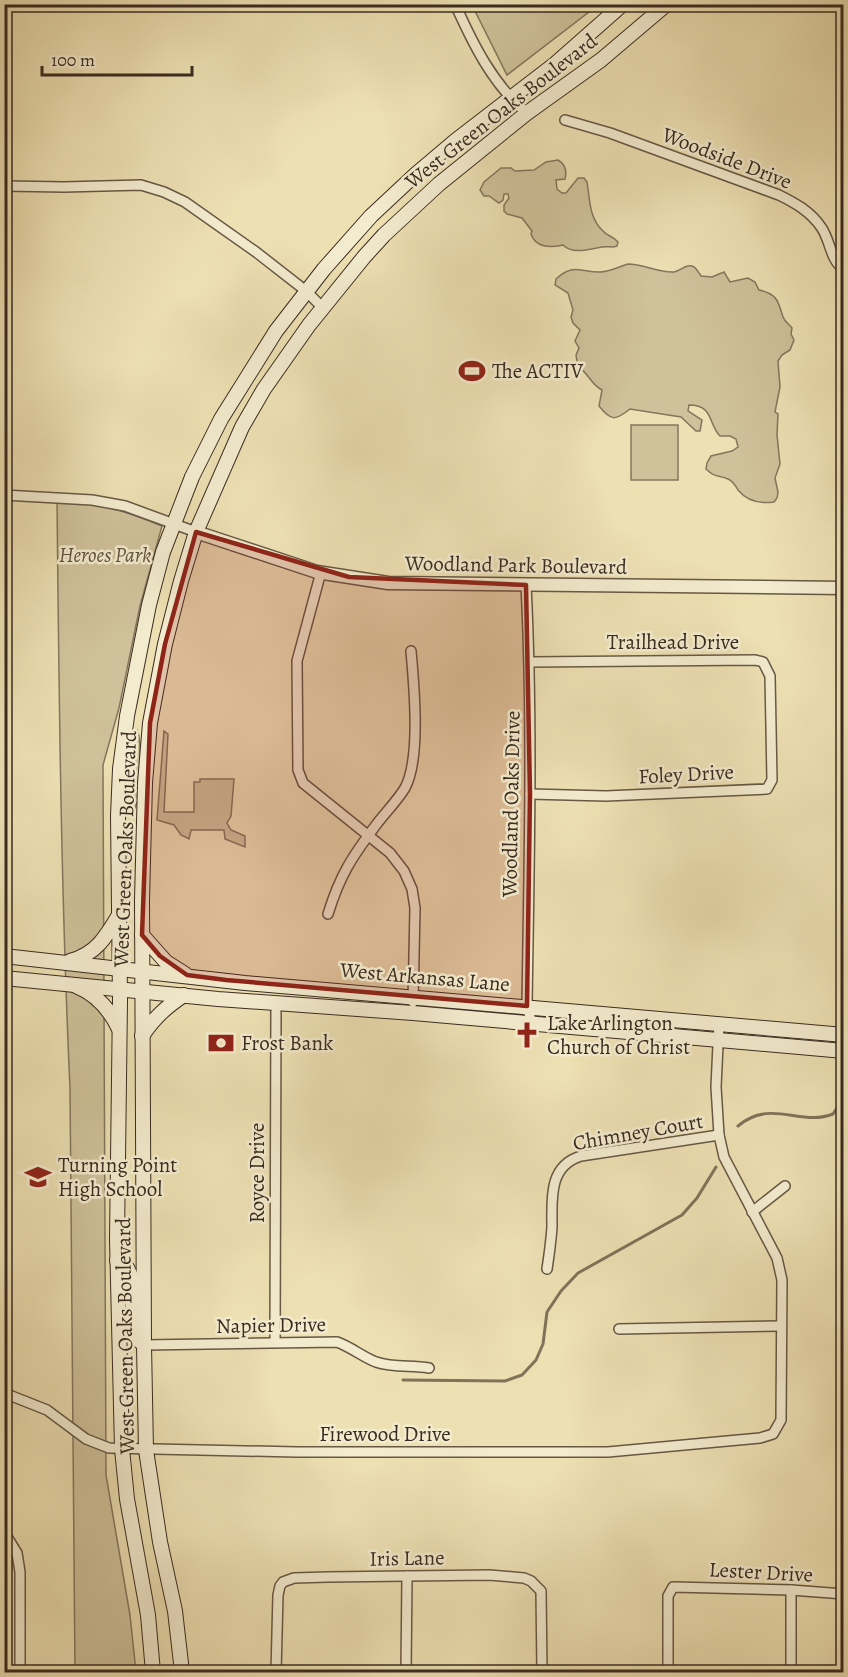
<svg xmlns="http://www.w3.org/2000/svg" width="848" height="1677" font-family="Alegreya,serif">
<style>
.green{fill:#cfc19a;stroke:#84765d;stroke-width:1.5}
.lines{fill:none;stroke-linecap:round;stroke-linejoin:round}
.stream{stroke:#81725a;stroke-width:3}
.minor-casing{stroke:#675845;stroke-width:12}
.tertiary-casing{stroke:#675845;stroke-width:15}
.secondary-casing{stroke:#3a2b20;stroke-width:16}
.minor{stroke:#f3ebce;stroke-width:9}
.tertiary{stroke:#f3ebce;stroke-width:12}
.secondary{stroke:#f3ebce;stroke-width:14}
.marked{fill:#8f2418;fill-opacity:0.2;stroke:#8f2418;stroke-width:4.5;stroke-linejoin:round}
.labels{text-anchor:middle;stroke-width:5;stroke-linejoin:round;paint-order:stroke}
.street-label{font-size:21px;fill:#3a2b20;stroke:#f3ebce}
.poi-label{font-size:21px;fill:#3a2b20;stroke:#f3ebce;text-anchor:start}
.park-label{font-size:21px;font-style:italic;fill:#5f503e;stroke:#f3ebce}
</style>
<rect width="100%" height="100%" fill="#ede0b3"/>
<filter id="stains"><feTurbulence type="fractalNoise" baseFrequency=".00333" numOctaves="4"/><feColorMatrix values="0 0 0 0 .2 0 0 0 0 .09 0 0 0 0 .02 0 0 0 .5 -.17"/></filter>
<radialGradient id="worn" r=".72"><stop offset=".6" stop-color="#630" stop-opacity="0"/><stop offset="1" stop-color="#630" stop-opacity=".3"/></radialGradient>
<g class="green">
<polygon points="472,5 598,5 507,75"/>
<path d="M 558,160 C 565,164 567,171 565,179 L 556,180 L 557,189 L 562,193 L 566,193 L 578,178 L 584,178 L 587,182 C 590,200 589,218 603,231 C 607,236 613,236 618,242 L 617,246 C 612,248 608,246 602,247 C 590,249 573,255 563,245 C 550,248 536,248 531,234 L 532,231 L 522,218 L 507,214 L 504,211 L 504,205 L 509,198 L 508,194 L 504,194 L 503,200 L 499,203 L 489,196 L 484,196 L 480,190 L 484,182 L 501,168 L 511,168 L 515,171 L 534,170 L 546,162 Z"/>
<path d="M 628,264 C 644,264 658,273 674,272 C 680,271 686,264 692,266 C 696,267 699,273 701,276 L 712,277 L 724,272 L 730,282 L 748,278 L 755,282 L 759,290 C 778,294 778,302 783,317 C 785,322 789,324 792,328 L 791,334 L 794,340 L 790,350 L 782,355 L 778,361 L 780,387 L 775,412 L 778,414 L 777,435 L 780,464 L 775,478 L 778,492 L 777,498 L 774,502 C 760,504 747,501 738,490 C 735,485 733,481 728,479 C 719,475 715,478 706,469 L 707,463 L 711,456 L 732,451 L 738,447 L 736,439 L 730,436 L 720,436 C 708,424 714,405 689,405 L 688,411 L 702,420 L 700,431 L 696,431 L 681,417 L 630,409 C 615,421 611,421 599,406 L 602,390 C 590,384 589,373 578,367 L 576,355 L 579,348 L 575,341 L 580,330 L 573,323 L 571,317 L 573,310 L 568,293 L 555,285 L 556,279 C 573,263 579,272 600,272 C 610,272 618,267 628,264 Z"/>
<rect x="631" y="425" width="47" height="55"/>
<path d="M 57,501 C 99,503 124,510 162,526 L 140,606 L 119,708 L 103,765 L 106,1475 L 130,1615 L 136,1672 L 75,1672 L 70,1088 C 61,892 59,697 57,501 Z"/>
<path d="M 137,730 C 143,740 139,797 135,809 L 132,809 L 131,803 C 130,786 125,742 137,730 Z"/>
<polygon points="164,731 168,734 164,812 194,812 194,782 200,782 200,779 234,779 231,816 227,823 231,830 245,836 245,847 225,839 224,830 191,830 189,839 181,835 174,825 157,820"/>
</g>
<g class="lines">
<g class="stream">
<path d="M 738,1126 C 771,1098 801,1127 833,1114 L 841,1102 L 844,1081"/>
<polyline points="403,1380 505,1381 522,1375 536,1360 543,1344 547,1312 561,1291 578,1273 682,1215 697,1198 716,1167"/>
</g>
<g class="minor-casing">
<g id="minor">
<path d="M 455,4 C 473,44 493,85 527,113"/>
<path d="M 565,120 L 610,133 L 779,195 C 795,203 810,211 821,227 C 831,241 829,258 844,270"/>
<polyline points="4,186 64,187 141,185 164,192 185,202 256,252 306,291 323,308"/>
<polyline points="4,495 92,500 125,506 196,532"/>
<polyline points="321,572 297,661 298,770 303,783 390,853 404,871 412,889 415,908 413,1002"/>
<path d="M 526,585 C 533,725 529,865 527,1006 L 532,1024"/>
<polyline points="530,662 755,660 763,662 770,676 772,780 767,789 606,796 530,794"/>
<path d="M 328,914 C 340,875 352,857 376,825 C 385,813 397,801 405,788 C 421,758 414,685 411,651"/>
<polyline points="752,1212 785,1186"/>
<path d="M 547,1269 C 549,1256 551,1241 552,1227 C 552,1200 548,1166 581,1156 L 719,1135"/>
<polyline points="619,1329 781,1326"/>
<polyline points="275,1342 276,1003"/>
<path d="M 144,1345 L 337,1342 C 351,1347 363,1357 376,1362 C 393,1368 412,1365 429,1368"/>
<polyline points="4,1393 47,1410 86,1439 109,1448 297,1452 608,1452 760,1438 773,1434 781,1420 782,1280 777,1258 724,1157 719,1135 716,1087 719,1024"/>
<polyline points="4,1532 17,1553 20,1572 20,1672"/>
<polyline points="791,1590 791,1672"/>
<polyline points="276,1672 278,1595 280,1586 283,1582 294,1578 328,1577 489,1575 524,1578 531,1581 541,1591 542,1672"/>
<polyline points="406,1672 407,1576"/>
<polyline points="668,1672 668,1596 673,1587 791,1590 844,1594"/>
</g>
</g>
<g class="tertiary-casing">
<polyline id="tertiary" points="196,532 317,572 388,583 844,588"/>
</g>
<g class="secondary-casing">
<g id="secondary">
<polyline points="142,935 166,962 185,974"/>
<polyline points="4,956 245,983 844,1035"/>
<path d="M 70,961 C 96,954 106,937 119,915"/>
<polyline points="4,978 218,999 413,1013 844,1051"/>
<path d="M 76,986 C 96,994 110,1010 119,1029"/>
<path d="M 142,1036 C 154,1018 166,1007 184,995"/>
<path d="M 117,1260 C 142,1268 128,1315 135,1335 C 136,1339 141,1342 144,1345"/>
<polyline points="153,1672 148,1615 127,1499 122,1449 117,1239 120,1000 118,816 120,769 127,716 149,605 163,552 192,477 221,419 276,331 324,269 371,216 416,174 455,141 555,64 623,4"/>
<polyline points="182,1672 175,1611 160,1542 146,1450 144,1345 142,900 145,783 150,723 165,644 181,581 196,532 242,427 264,389 309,325 364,257 384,235 439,184 527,113 601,60 667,4"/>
</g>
</g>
<use href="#minor" class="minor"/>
<use href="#tertiary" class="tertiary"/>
<use href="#secondary" class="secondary"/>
</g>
<path class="marked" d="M 196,532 L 349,577 L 526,585 L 530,794 L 527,1006 L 226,980 L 187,975 L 160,956 L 142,935 L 150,723 L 165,644 Z"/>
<defs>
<g id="stadium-bare" transform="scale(2.07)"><path d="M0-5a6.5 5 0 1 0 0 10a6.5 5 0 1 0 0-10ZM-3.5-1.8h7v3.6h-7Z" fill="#8f2418" stroke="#f3ebce" stroke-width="2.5" paint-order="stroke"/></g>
<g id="church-bare" transform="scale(2.07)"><path d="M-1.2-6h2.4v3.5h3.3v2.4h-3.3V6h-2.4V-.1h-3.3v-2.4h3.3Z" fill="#8f2418" stroke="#f3ebce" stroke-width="2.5" paint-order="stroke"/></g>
<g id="bank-bare" transform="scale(2.07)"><path d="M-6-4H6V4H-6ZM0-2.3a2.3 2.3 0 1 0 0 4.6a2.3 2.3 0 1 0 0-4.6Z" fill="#8f2418" stroke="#f3ebce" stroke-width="2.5" paint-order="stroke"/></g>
<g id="school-bare" transform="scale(2.07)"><path d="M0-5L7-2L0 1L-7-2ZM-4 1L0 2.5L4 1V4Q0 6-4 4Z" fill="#8f2418" stroke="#f3ebce" stroke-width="2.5" paint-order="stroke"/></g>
</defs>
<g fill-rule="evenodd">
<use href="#stadium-bare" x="472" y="371"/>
<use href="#church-bare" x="527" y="1035"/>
<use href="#bank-bare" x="221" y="1043"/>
<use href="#school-bare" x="38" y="1177"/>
</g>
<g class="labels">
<g class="street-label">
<text transform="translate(501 111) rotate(-38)" y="7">West Green Oaks Boulevard</text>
<text transform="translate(727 158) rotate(21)" y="7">Woodside Drive</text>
<text transform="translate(516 565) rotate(1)" y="7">Woodland Park Boulevard</text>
<text x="673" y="649">Trailhead Drive</text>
<text transform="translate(686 774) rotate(-3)" y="7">Foley Drive</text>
<text transform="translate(511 804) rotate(-89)" y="7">Woodland Oaks Drive</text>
<text transform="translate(125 849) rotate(-88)" y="7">West Green Oaks Boulevard</text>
<text transform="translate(425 977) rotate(5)" y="7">West Arkansas Lane</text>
<text transform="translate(638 1132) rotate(-10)" y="7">Chimney Court</text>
<text transform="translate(257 1173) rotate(-90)" y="7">Royce Drive</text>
<text transform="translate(271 1325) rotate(-1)" y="7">Napier Drive</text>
<text transform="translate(125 1336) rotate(-91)" y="7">West Green Oaks Boulevard</text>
<text x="385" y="1441">Firewood Drive</text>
<text transform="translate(407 1558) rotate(-1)" y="7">Iris Lane</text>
<text transform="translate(761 1572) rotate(3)" y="7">Lester Drive</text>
</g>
<g class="poi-label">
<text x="492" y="378">The ACTIV</text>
<text x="547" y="1030">Lake Arlington<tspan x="547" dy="24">Church of Christ</tspan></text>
<text x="241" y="1050">Frost Bank</text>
<text x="58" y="1172">Turning Point<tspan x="58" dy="24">High School</tspan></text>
</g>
<g class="park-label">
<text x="105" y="562">Heroes Park</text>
</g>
</g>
<rect width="848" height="1677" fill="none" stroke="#ede0b3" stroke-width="24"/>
<rect x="6" y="6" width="836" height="1665" fill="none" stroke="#3a2b20" stroke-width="3"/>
<rect x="12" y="12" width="824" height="1653" fill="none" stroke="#3a2b20" stroke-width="1.5"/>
<path d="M42 66v9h150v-9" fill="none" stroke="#3a2b20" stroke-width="3"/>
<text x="51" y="66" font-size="18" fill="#3a2b20" stroke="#f3ebce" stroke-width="4.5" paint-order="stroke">100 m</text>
<rect width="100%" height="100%" filter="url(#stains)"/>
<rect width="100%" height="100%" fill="url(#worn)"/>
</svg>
